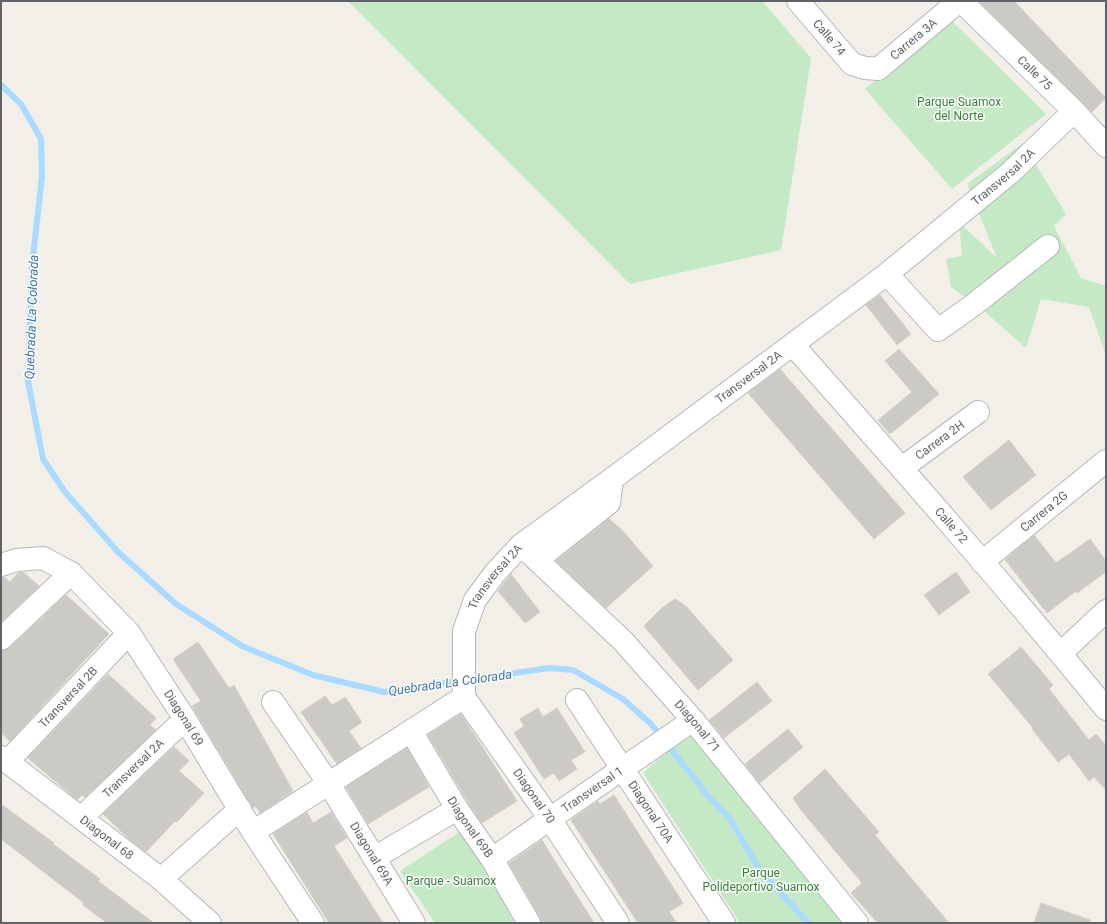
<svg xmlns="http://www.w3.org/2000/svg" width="1107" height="924" font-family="Roboto,sans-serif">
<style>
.green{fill:#c5e8c5}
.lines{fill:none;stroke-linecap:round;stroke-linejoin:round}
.stream{stroke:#aadaff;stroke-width:6}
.building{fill:#cccac5;stroke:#d6d1c6}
.minor-casing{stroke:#b5b8bc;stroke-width:24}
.minor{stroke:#fff;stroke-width:22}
.labels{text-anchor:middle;stroke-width:3;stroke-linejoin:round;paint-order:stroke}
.street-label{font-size:12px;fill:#5f6368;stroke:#fff}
.park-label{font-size:12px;fill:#348238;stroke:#fff}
.water-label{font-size:13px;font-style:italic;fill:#4174aa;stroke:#fff}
</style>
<rect width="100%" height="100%" fill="#f1efe8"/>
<g class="green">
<polygon points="348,1 762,1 811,58 781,250 630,284"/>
<polygon points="950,19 1046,114 952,189 865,89"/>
<polygon points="1023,143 1066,214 1054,226 1081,278 1106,286 1106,355 1089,307 1041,299 1026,348 984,311 951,287 946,259 962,256 959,222 997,258 967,184"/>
<polygon points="694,728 846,923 740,923 643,773"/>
<polygon points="461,831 519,917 510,923 435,923 400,871"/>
</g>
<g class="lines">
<polyline class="stream" points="1,85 21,104 41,139 42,176 32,266 28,381 43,459 65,492 118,552 176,604 242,646 313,675 384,692 549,668 573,670 623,699 651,724 709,797 730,819 759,869 808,923"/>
</g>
<g class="building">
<polygon points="979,1 1014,1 1106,98 1092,112"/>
<polygon points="880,295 911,334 897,345 866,305"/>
<polygon points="899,349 939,394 890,434 878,420 912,392 885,361"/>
<polygon points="780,369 905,513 874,539 748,393"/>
<polygon points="1009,440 1036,475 991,510 963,477"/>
<polygon points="609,519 622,530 653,566 606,608 556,561"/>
<polygon points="1034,535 1056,563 1090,539 1106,561 1106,572 1077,593 1076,591 1047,613 1005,560"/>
<polygon points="23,572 39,586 1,622 1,577 4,577 10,582 18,573"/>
<polygon points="956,572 970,592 939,615 924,595"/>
<polygon points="511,574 540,612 525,623 498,591"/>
<polygon points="66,595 109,634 10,741 1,733 1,651 10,648"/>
<polygon points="675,599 686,606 733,660 698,690 644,626 662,608"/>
<polygon points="198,642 229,688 234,685 293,791 260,813 256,806 253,808 192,706 201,701 173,659"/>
<polygon points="1021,647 1053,685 1049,689 1089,740 1096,734 1106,745 1106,790 1094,777 1089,781 1069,754 1058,762 1032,729 1033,728 988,674"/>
<polygon points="108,674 156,718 150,725 156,730 85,797 82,795 77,800 28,758"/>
<polygon points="757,682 772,701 724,738 709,720"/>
<polygon points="325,696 332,705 345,697 362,722 349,731 361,748 337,764 301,712"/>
<polygon points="538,708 543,717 557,708 585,752 571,760 577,769 559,781 554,773 544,779 514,733 524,726 520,719"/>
<polygon points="461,714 517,801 482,823 468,802 428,735"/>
<polygon points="788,729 803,747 760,783 745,764"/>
<polygon points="174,747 189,761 179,771 204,793 177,822 175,821 146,852 130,840 103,814"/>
<polygon points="407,748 429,787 368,824 346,787"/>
<polygon points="825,769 879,832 875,835 949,923 878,923 851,893 862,883 800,809 793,798"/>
<polygon points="614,795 683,903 669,912 677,923 638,923 571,820 598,801 600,804"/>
<polygon points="1,804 54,843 53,844 100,879 98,881 154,923 107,923 83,905 84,903 1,839"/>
<polygon points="307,812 313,823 331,812 347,838 334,846 383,923 329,923 273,834"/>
<polygon points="542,840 558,866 594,923 541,923 540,917 509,863"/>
<polygon points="1041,903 1090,920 1090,923 1034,923"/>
</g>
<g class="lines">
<g class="minor-casing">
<g id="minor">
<path id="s1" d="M 798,1 L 852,64 L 865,68 L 878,69 L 959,1"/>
<path id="s2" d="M 961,1 L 1074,111 L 1106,146"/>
<polyline points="887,274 938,330 972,306 1048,246"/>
<path id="s3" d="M 793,345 C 899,465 1005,585 1106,709"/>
<path id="s4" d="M 902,468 L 978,412"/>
<path id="s5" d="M 521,545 L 623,641 L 693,720 L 857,923"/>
<polyline points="537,560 609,503 612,479"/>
<path id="s6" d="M 982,562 L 1106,461"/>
<path id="s7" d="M 1,565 L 17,560 L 43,558 L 71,573 L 129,633 L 185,719 L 253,832 L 313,923"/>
<polyline points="1,639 71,573"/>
<polyline points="1061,653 1106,611"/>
<path id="s8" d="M 577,700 L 724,923"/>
<path id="s9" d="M 273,702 L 329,784 L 414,923"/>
<path id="s10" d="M 411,731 L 457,809 L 492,859 L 529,923"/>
<path id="s11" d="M 1,757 L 161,879 L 210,923"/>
<path id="s12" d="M 7,762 L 129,633"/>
<path id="s13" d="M 81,818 L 185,719"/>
<polyline points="253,832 464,697"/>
<polyline points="374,858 457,809"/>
<path id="s14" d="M 492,859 L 693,720"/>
<polyline points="161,879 240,809"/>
<path id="s15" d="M 618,923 L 550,819 L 464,697 L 464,631 L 475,600 L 495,573 L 521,545 L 612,479 L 887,274 L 1011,172 L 1074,111"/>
</g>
</g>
<use href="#minor" class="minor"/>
</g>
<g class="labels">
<g class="street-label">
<text dy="4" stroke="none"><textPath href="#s1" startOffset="48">Calle 74</textPath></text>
<text dy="4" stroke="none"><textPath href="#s1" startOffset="156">Carrera 3A</textPath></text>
<text dy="4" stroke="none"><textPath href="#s2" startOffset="103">Calle 75</textPath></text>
<text dy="4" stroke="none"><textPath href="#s15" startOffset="1051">Transversal 2A</textPath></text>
<text dy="4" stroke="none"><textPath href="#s15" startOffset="727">Transversal 2A</textPath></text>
<text dy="4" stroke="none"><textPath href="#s4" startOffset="47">Carrera 2H</textPath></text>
<text dy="4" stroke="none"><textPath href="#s6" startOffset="80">Carrera 2G</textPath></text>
<text dy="4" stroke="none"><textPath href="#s3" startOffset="240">Calle 72</textPath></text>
<text dy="4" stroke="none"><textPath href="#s15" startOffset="403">Transversal 2A</textPath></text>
<text dy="4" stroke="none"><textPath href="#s12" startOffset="89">Transversal 2B</textPath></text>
<text dy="4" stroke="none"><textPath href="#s7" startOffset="259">Diagonal 69</textPath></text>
<text dy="4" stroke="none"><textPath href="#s5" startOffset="253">Diagonal 71</textPath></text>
<text dy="4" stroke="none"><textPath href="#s13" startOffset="72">Transversal 2A</textPath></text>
<text dy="4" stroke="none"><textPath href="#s14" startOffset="122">Transversal 1</textPath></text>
<text transform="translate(534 796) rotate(55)" y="4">Diagonal 70</text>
<text dy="4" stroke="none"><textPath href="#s8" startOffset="134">Diagonal 70A</textPath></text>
<text dy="4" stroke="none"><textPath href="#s10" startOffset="113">Diagonal 69B</textPath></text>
<text dy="4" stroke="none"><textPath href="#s11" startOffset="133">Diagonal 68</textPath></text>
<text dy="4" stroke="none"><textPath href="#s9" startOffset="181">Diagonal 69A</textPath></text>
</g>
<g class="park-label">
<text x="959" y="106">Parque Suamox<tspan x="959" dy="14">del Norte</tspan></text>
<text x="761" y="877">Parque<tspan x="761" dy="14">Polideportivo Suamox</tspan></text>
<text x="451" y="885">Parque - Suamox</text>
</g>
<g class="water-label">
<text transform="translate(31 317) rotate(-88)" y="5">Quebrada La Colorada</text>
<text transform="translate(450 682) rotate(-8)" y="5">Quebrada La Colorada</text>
</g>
</g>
<rect width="1107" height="924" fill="none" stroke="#5f6368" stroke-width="4"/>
</svg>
